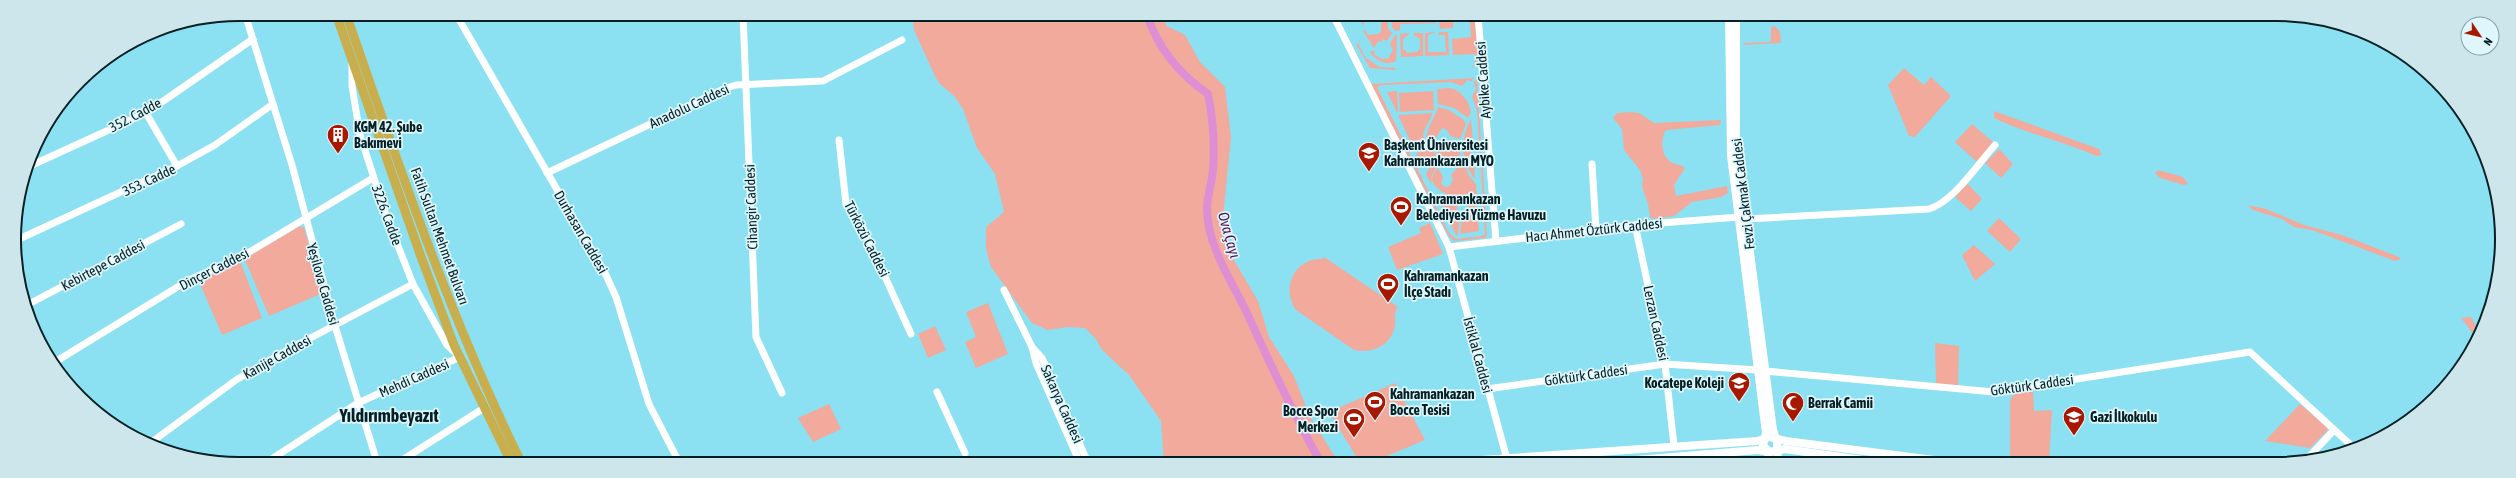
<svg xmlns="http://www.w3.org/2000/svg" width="2516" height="478" font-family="'Asap Condensed',sans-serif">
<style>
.green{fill:#f2aa9c}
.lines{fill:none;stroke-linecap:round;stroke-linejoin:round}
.river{stroke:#de8fd4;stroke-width:8}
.tertiary{stroke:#fff;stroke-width:7}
.secondary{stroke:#fff;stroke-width:8}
.trunk{stroke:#c8ae4c;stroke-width:9}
.labels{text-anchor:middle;stroke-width:3.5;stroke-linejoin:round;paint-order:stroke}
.street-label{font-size:14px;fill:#042025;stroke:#dff7fc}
.poi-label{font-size:14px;font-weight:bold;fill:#042025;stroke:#dff7fc;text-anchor:start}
.water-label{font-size:15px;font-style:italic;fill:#550d50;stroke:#dff7fc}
.district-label{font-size:18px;font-weight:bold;fill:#042025;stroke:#dff7fc}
.rim{fill:none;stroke:#042025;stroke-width:2}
</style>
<rect width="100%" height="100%" fill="#8be1f2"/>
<g class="green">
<polygon points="912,15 1159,15 1167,26 1185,35 1200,62 1225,87 1231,137 1223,218 1225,236 1231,255 1258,301 1269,337 1294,376 1310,417 1339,463 1164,463 1161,421 1129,375 1102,350 1096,339 1085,328 1068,327 1048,330 1032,323 991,267 986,249 986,227 1004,212 995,174 977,148 963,109 955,97 939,83 935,76 914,30"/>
<polygon points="1358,15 1388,15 1388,29 1392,33 1387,41 1383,39 1381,42 1378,41 1374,48 1363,31 1365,30 1368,35 1378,34 1381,32 1381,20 1378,20 1377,17 1367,18 1363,25"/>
<polygon points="1391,15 1393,21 1436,19 1436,23 1400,24 1400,30 1395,31 1392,27"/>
<polygon points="1471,15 1475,15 1478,66 1472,67 1475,64 1475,54 1453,55 1452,39 1471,37 1470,21 1453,22 1453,28 1440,29 1439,19 1471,18"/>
<polygon points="1775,26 1780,32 1781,43 1743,45 1744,43 1771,42 1771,27"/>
<polygon points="1436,32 1428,35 1428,52 1446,52 1445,35 1439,35 1439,32 1448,32 1449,55 1425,56 1425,33"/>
<polygon points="1410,33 1403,39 1403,50 1406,50 1406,53 1417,52 1420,49 1420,39 1414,35 1414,33 1423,33 1423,56 1401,57 1400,34"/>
<path d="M 1395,35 L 1397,35 L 1396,61 C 1386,66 1376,61 1370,52 L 1374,50 L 1375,55 L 1383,60 L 1385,58 L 1388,59 L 1393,50 L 1390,44 Z"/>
<polygon points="1361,40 1358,43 1366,59 1368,59 1379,67 1395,68 1395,70 1370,68 1356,44"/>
<polygon points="1904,68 1924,85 1931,77 1951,96 1915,137 1909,136 1888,85"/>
<polygon points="1474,78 1472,81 1467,80 1462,86 1451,82 1382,85 1377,87 1449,233 1456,239 1482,236 1485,234 1477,110 1472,96 1476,90 1474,82 1477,79 1487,235 1485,238 1454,241 1448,235 1371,84"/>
<path d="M 1450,88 C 1461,90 1469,101 1471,112 L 1468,118 L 1454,108 L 1438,104 L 1437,89 Z"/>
<polygon points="1397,91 1398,112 1397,112 1387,92"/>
<polygon points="1433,91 1434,110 1400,112 1399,93"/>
<path d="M 1438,107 L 1449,110 L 1464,120 L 1466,124 L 1460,139 L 1450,136 L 1447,130 L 1442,128 L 1436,138 L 1427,142 C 1424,131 1435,118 1438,107 Z"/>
<path d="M 1994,111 L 2099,149 L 2102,155 L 2096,156 C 2063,141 2027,134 1994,118 Z"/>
<path d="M 1630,112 L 1639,113 L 1654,123 L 1721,120 L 1720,125 L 1666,130 C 1660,139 1661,156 1671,162 C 1675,165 1681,164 1685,168 L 1674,185 L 1676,196 L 1727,186 L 1728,193 L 1721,197 L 1692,202 L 1674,216 L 1654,219 L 1650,217 L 1648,204 L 1642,187 L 1643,179 L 1640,170 L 1624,150 L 1622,129 L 1613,118 L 1617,113 Z"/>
<polygon points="1433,113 1423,133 1425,144 1415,151 1398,115"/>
<path d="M 1471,119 L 1473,140 L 1468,149 L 1474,156 L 1475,179 C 1460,161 1460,139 1471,119 Z"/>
<polygon points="1972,124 1994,143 1977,162 1955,142"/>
<path d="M 1449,139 L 1461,144 C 1461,158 1456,167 1442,162 L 1439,154 L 1430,146 L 1437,141 L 1443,148 L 1448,144 Z"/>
<polygon points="1427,147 1436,154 1440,161 1432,175 1431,184 1426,174 1429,169 1429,163 1424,159 1418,158 1416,154"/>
<polygon points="1999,149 2013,164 2001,178 1985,163"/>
<path d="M 1461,158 L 1469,176 L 1476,184 L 1477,207 L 1469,208 L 1464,203 L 1460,204 C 1452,193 1419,187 1438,168 L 1443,177 L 1441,184 L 1446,187 L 1450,186 L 1453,179 L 1451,175 L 1458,167 L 1457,163 Z"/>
<polygon points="2158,170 2183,177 2188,184 2184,185 2160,178 2155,173"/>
<polygon points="1967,183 1982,199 1971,211 1955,197"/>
<polygon points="1450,197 1458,205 1456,211 1460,216 1458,235 1456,235 1440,202"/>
<polygon points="2248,205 2266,209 2304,225 2342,235 2399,257 2401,259 2395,261 2312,230 2294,227 2282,219 2253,210"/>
<polygon points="1477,209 1479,231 1460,234 1462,217 1466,216 1469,210"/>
<polygon points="1999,218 2021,239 2010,252 1987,231"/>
<polygon points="1430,223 1443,254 1397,270 1388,247 1421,233 1419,228"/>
<polygon points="300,226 304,228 323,293 269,316 244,258"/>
<polygon points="1974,245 1995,264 1975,281 1962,255"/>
<path d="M 1324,257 L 1398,307 C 1393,314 1396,318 1395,325 C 1392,345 1373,354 1354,350 L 1296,310 C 1281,288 1294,258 1322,259 Z"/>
<polygon points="240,261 262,318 222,335 198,279"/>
<polygon points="988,303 1008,354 976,368 965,342 976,337 966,312"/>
<polygon points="2471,317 2480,334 2478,340 2461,318"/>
<polygon points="935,326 946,350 928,358 918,334"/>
<polygon points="1935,343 1959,346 1958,385 1936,384"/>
<polygon points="1395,383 1425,440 1370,463 1360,463 1329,412"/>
<polygon points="2033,390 2034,411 2052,410 2049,463 2012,463 2010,461 2010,400 2015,393"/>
<polygon points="829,404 841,429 813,442 798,418"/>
<polygon points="2300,404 2327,427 2327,431 2310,448 2265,441"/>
</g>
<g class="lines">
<path class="river" d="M 1147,15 C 1158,48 1179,74 1208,94 C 1213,119 1215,144 1213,170 C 1212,183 1207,196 1207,209 C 1207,245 1232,282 1247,313 C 1270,364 1293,414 1321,463"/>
<g class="tertiary">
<polyline points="245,14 292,165 335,326 377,462"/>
<polyline points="456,14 605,273 616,297 649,404 679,462"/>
<polyline points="743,14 756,337 782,393"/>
<polyline points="1333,15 1449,247 1507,459"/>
<polyline points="1478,15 1496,241"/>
<polyline points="146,113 177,166"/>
<polyline points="839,140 846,204 862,226 911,334"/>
<polyline points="1592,164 1596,230"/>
<polyline points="30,166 146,113 253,39"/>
<polyline points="547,173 724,89 736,85 823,81 902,40"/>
<path d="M 1746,219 L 1929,209 C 1953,202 1978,164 1995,145"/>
<polyline points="1635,225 1665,364 1674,446"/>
<polyline points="17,240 177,166 215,145 273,104"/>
<polyline points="1449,247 1635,225 1739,217"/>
<polyline points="1004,290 1032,347 1036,363 1080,463"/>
<polyline points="25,306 181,224"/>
<polyline points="1032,347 1042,358 1088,463"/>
<polyline points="55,362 189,280 241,257 373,178"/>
<polyline points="1765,371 1994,392 2250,352 2353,447"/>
<polyline points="1487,389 1665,364 1758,370"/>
<polyline points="937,392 965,453"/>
<polyline points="149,444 236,380 282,353 413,284"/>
<polyline points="2306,460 2334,430"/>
<polyline points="267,462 358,403 460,357 447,345 413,284 387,218 360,135 352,86 352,63"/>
<polyline points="399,462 484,408"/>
</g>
<g class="secondary">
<polyline points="1729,15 1731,156 1766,433 1763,445 1768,451"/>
<polyline points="1736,15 1736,144 1773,430 1777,442 1778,463"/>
<polyline points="1768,451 1769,463"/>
<polyline points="1439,463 1757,441 1770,437 1786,441 1957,463"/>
<polyline points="1599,463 1758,450 1770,452 1785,449 1884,463"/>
</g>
<g class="trunk">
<polyline points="336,14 420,254 454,345 511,462"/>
<path d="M 346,14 C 399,166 450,318 521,462"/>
</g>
</g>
<defs>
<g id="building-pin" transform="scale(1.15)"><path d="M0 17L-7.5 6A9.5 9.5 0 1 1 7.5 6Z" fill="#a81700" stroke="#dff7fc"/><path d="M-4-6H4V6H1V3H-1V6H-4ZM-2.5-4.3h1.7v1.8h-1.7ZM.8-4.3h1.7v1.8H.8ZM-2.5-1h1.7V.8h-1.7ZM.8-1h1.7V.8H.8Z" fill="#fff"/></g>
<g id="university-pin" transform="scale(1.15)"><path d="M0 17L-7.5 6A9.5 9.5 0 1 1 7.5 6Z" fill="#a81700" stroke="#dff7fc"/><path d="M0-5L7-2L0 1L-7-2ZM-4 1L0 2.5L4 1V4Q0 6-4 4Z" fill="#fff"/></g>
<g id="stadium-pin" transform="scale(1.15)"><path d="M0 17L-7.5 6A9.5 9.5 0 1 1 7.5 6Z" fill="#a81700" stroke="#dff7fc"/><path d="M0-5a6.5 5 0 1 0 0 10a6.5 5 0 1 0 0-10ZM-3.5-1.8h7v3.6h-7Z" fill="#fff"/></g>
<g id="school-pin" transform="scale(1.15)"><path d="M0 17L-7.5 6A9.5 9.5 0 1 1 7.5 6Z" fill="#a81700" stroke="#dff7fc"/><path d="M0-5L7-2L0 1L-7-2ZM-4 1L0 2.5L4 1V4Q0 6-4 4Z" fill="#fff"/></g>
<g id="mosque-pin" transform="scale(1.15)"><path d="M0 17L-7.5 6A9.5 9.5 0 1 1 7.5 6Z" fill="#a81700" stroke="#dff7fc"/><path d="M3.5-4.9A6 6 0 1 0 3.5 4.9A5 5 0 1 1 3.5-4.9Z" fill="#fff"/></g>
</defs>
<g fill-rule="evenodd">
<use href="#building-pin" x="338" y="135"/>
<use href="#university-pin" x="1369" y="153"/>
<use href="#stadium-pin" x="1401" y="207"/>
<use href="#stadium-pin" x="1388" y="284"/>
<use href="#school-pin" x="1739" y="383"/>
<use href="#stadium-pin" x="1375" y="402"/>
<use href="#mosque-pin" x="1793" y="403"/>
<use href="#school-pin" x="2074" y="417"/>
<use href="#stadium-pin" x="1354" y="419"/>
</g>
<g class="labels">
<g class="street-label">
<text transform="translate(1483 80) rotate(-94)" y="5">Aybike Caddesi</text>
<text transform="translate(689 106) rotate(-25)" y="5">Anadolu Caddesi</text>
<text transform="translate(135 115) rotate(-28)" y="5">352. Cadde</text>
<text transform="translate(149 180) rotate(-25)" y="5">353. Cadde</text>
<text transform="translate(1743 194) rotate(-97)" y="5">Fevzi Çakmak Caddesi</text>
<text transform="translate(751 207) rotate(-92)" y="5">Cihangir Caddesi</text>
<text transform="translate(387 215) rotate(70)" y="5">3226. Cadde</text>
<text transform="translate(1594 230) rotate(-6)" y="5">Hacı Ahmet Öztürk Caddesi</text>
<text transform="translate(581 232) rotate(60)" y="5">Durhasan Caddesi</text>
<text transform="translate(440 236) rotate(70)" y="5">Fatih Sultan Mehmet Bulvarı</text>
<text transform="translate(867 239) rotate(63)" y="5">Türközü Caddesi</text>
<text transform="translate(103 265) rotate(-28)" y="5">Kebirtepe Caddesi</text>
<text transform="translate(214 269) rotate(-27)" y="5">Dinçer Caddesi</text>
<text transform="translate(323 284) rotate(74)" y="5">Yeşilova Caddesi</text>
<text transform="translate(1656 323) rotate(78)" y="5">Lerzan Caddesi</text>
<text transform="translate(1478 355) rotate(75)" y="5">İstiklal Caddesi</text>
<text transform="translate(277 357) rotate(-29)" y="5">Kanije Caddesi</text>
<text transform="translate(1586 375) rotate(-8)" y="5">Göktürk Caddesi</text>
<text transform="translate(414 378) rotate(-24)" y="5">Mehdi Caddesi</text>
<text transform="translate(2032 385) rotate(-8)" y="5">Göktürk Caddesi</text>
<text transform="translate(1062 404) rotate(66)" y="5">Sakarya Caddesi</text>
</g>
<g class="poi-label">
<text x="354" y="132">KGM 42. Şube<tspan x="354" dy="16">Bakımevi</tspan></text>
<text x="1384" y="150">Başkent Üniversitesi<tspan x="1384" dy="16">Kahramankazan MYO</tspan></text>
<text x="1416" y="204">Kahramankazan<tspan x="1416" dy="16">Belediyesi Yüzme Havuzu</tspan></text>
<text x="1404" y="281">Kahramankazan<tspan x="1404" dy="16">İlçe Stadı</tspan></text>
<text x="1724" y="388" text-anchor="end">Kocatepe Koleji</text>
<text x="1390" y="399">Kahramankazan<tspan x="1390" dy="16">Bocce Tesisi</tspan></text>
<text x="1808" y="408">Berrak Camii</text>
<text x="1338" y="416" text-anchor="end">Bocce Spor<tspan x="1338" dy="16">Merkezi</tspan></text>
<text x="2090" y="422">Gazi İlkokulu</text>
</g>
<g class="water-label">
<text transform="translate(1229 235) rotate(74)" y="5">Ova Çayı</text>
</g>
<g class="district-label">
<text x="389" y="422">Yıldırımbeyazıt</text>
</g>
</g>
<path d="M0 0H2516V478H0ZM239 21H2277A218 218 0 0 1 2495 239V239A218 218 0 0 1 2277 457H239A218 218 0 0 1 21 239V239A218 218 0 0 1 239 21Z" fill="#cde6eb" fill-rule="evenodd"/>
<path class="rim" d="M239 21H2277A218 218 0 0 1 2495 239V239A218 218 0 0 1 2277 457H239A218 218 0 0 1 21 239V239A218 218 0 0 1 239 21Z"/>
<g transform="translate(2480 36) rotate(125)"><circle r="19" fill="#dff7fc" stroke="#87a1a6"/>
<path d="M0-3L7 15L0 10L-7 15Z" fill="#a81700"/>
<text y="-6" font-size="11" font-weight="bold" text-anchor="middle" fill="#042025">N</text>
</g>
</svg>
